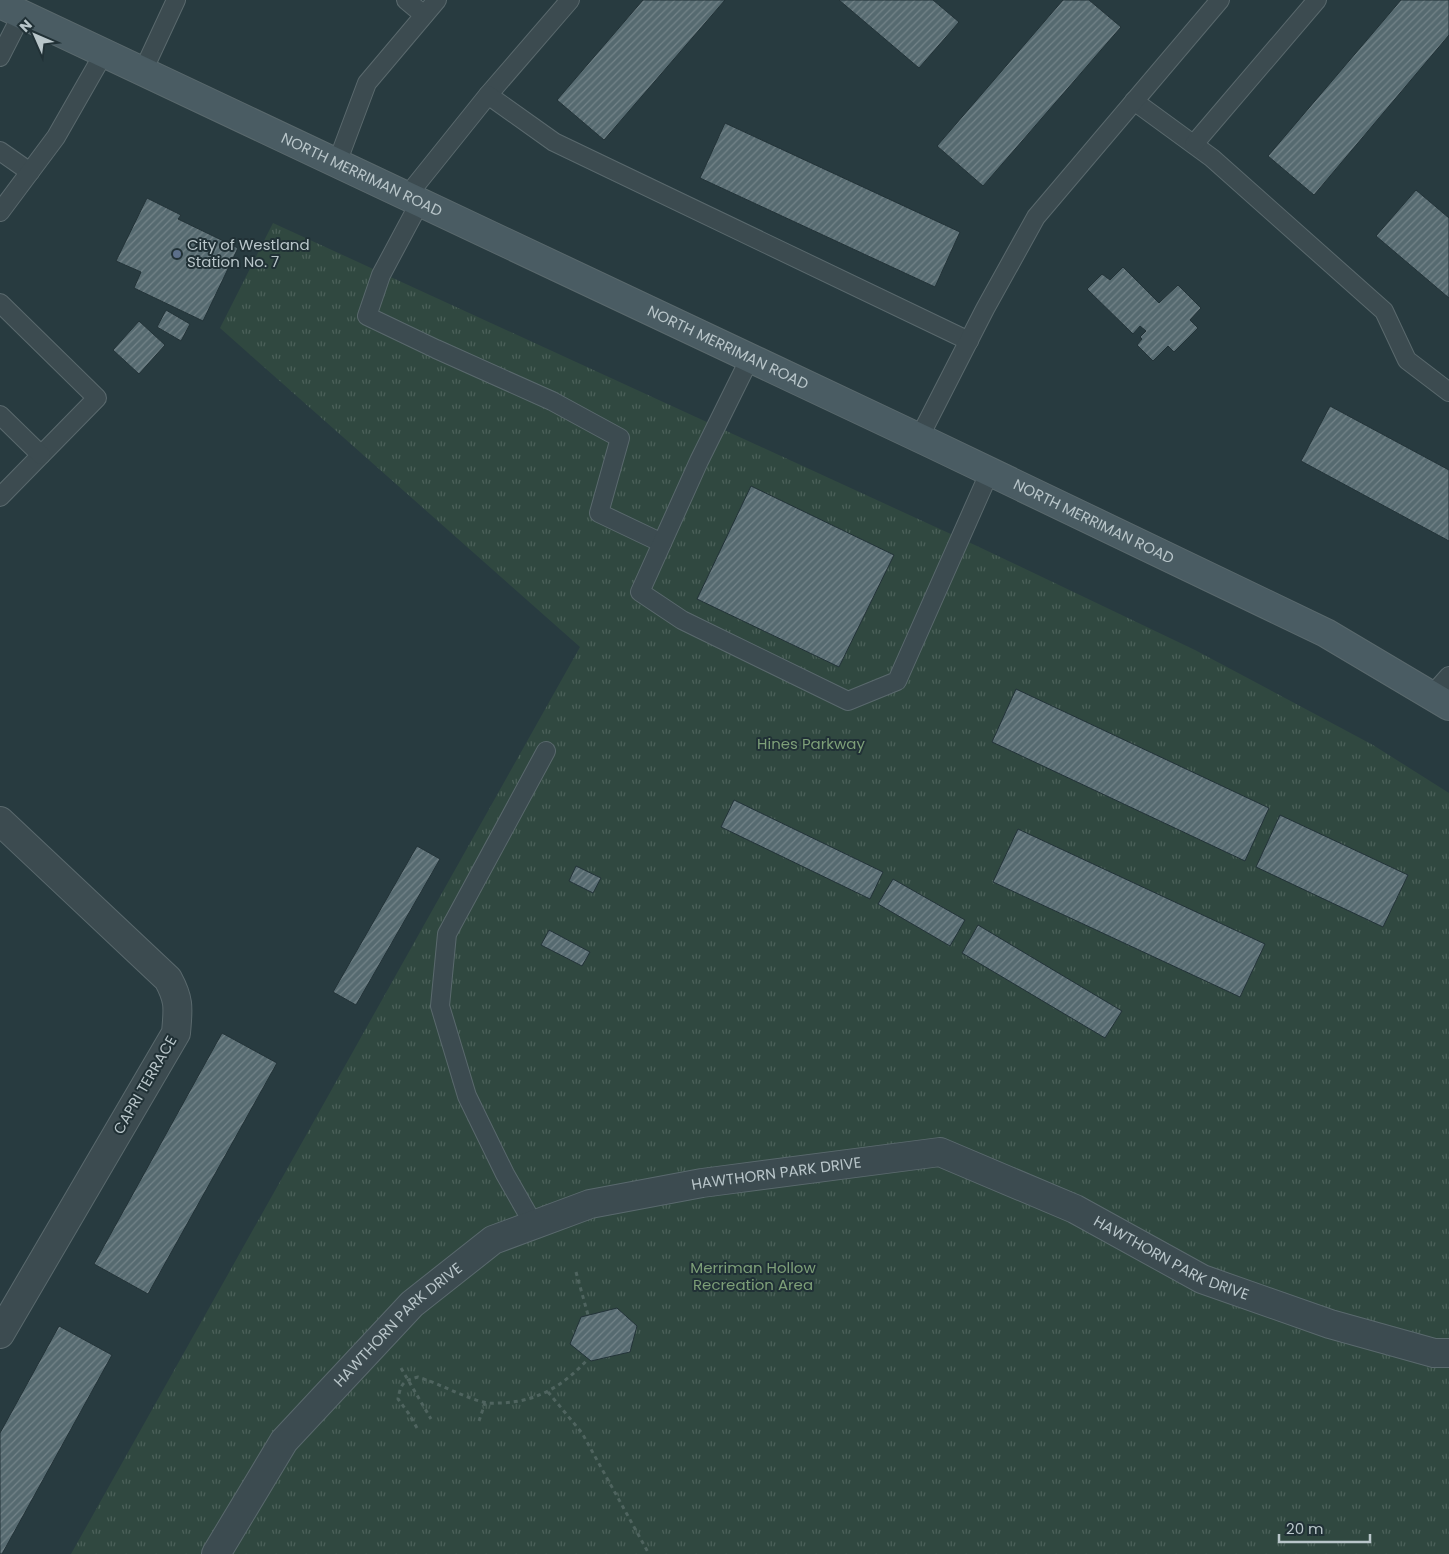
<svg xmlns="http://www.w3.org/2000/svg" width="1449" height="1554" font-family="Poppins,sans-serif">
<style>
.park{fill:url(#park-tufts)}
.building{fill:url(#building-hatch);stroke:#233338}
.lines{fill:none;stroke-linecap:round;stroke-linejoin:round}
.lane-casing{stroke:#5a696d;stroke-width:20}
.street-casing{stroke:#5a696d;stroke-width:30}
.secondary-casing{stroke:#5a696d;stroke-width:30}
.path{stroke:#4f645f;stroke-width:3;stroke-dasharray:4 4;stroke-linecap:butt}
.lane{stroke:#3c4b50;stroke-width:18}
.street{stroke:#3c4b50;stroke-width:28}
.secondary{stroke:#4a5c63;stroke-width:28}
.service-dot{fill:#5c6f8a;stroke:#213136;stroke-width:2}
.labels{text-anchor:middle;stroke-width:4;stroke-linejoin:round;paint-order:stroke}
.street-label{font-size:15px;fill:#b9c6ca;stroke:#213136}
.poi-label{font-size:15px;fill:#b9c6ca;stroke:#213136;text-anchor:start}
.park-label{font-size:15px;fill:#7d9f78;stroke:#213136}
</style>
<defs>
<pattern id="park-tufts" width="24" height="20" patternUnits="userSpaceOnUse" patternTransform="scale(1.25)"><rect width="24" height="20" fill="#304840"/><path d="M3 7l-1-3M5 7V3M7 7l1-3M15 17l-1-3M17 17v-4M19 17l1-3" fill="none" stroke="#4c615a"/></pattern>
<pattern id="building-hatch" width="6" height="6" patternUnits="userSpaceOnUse" patternTransform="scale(1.25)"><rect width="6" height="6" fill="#566a70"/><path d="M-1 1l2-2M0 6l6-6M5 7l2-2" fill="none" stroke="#748489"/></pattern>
</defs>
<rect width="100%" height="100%" fill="#283b40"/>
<polygon class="park" points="273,223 977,546 1195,650 1373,745 1449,793 1449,1554 71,1554 580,647 220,328"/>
<g class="building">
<polygon points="643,0 725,0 604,140 557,100"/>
<polygon points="839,0 933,0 959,22 919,68"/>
<polygon points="1063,0 1089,0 1121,27 983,186 937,146"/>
<polygon points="1401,0 1449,0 1449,35 1314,195 1268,156"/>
<polygon points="725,123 960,232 935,287 700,178"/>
<polygon points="1416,190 1449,218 1449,298 1376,236"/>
<polygon points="147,198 181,215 178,219 238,248 203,321 134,288 141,272 116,261"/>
<polygon points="1123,267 1159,303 1178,285 1201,308 1190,320 1198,328 1174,352 1168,346 1153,361 1137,345 1142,339 1140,337 1146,331 1140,326 1133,334 1087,289 1102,274 1110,280"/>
<polygon points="166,310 190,324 181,341 157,327"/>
<polygon points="139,321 165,345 139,374 113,350"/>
<polygon points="1330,406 1449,470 1449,541 1301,461"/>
<polygon points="751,486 894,555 839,667 697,599"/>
<polygon points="1016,689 1269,808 1245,861 992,742"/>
<polygon points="734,800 883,872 870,899 721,827"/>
<polygon points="1280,815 1408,875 1383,927 1256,867"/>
<polygon points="1018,829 1265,944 1240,997 993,882"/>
<polygon points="417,846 440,859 356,1005 333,992"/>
<polygon points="576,866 601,878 593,893 569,881"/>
<polygon points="893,879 965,920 950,946 878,904"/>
<polygon points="978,925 1122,1011 1105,1038 962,953"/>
<polygon points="549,930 590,952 582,966 541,945"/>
<polygon points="222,1033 277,1063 148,1294 94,1264"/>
<polygon points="617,1308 637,1326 630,1352 591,1361 570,1344 581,1317"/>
<polygon points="59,1326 112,1355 2,1554 0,1554 0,1433"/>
</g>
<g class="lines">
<g class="lane-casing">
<g id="lane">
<polyline points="406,0 424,15"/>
<polyline points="0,57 22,14"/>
<polyline points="143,71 176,0"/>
<polyline points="488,95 570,0"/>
<polyline points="1134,101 1212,158 1384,311 1407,360 1449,392"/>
<polyline points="1194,144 1317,0"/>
<polyline points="0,151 30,172"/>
<polyline points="337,163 367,83 437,0"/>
<polyline points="407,196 488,95 554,142 969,341"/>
<polyline points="420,202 381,275 367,316 436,349 552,401 620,438 599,513 662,543"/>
<polyline points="0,212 56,137 104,53"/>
<polyline points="0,303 97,398 0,497"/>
<polyline points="750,358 699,461 640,592 682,620 848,701 897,681 990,471"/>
<polyline points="0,415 41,455"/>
<polyline points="919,438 985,309 1036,217 1220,0"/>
<polyline points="1432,695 1449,676"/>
<polyline points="534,1225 505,1174 467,1096 440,1006 447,934 546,751"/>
</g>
</g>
<g class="street-casing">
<g id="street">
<path d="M 0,821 L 168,979 C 180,1001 178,1009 176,1033 L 0,1334"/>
<path id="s1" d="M 216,1554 L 284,1441 L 412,1304 L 493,1240 L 590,1204 L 702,1183 L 940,1152 L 1075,1209 L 1202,1279 L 1330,1324 L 1434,1353 L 1449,1353"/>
</g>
</g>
<g class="secondary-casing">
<g id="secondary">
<path id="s2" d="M 0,4 L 930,443 L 1326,633 L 1449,706"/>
</g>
</g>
<g class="path">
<polyline points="576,1272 588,1315"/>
<polyline points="401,1368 431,1419"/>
<polyline points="548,1392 582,1433 649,1554"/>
<polyline points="479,1421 485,1403"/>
<path d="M 417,1428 L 409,1414 L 398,1399 C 401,1383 403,1381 418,1377 C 440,1384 461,1396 483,1402 C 489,1404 496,1403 502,1403 C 539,1401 564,1385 588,1359"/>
</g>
<use href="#lane" class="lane"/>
<use href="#street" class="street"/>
<use href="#secondary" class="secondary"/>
</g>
<circle class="service-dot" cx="177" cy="254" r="5"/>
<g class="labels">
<g class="street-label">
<text dy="5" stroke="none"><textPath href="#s2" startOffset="400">NORTH MERRIMAN ROAD</textPath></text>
<text dy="5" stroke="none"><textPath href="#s2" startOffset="805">NORTH MERRIMAN ROAD</textPath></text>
<text dy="5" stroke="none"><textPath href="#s2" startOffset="1210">NORTH MERRIMAN ROAD</textPath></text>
<text transform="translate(145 1085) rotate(-60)" y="5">CAPRI TERRACE</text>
<text dy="5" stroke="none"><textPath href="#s1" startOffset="715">HAWTHORN PARK DRIVE</textPath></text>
<text dy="5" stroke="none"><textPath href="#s1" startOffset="1135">HAWTHORN PARK DRIVE</textPath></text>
<text dy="5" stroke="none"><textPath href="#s1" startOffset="295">HAWTHORN PARK DRIVE</textPath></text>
</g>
<g class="poi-label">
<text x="187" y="250">City of Westland<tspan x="187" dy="17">Station No. 7</tspan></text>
</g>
<g class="park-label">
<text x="811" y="749">Hines Parkway</text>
<text x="753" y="1273">Merriman Hollow<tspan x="753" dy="17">Recreation Area</tspan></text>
</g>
</g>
<g transform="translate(35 35) rotate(315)" stroke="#213136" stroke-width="4" paint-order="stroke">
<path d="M0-4L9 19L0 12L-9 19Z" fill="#b9c6ca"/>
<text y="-8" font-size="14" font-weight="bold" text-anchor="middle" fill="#b9c6ca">N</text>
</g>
<path d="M1279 1534v8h91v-8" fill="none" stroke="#b9c6ca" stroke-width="2.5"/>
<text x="1286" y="1534" font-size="15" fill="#b9c6ca" stroke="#213136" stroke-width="4" paint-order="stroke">20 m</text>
</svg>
